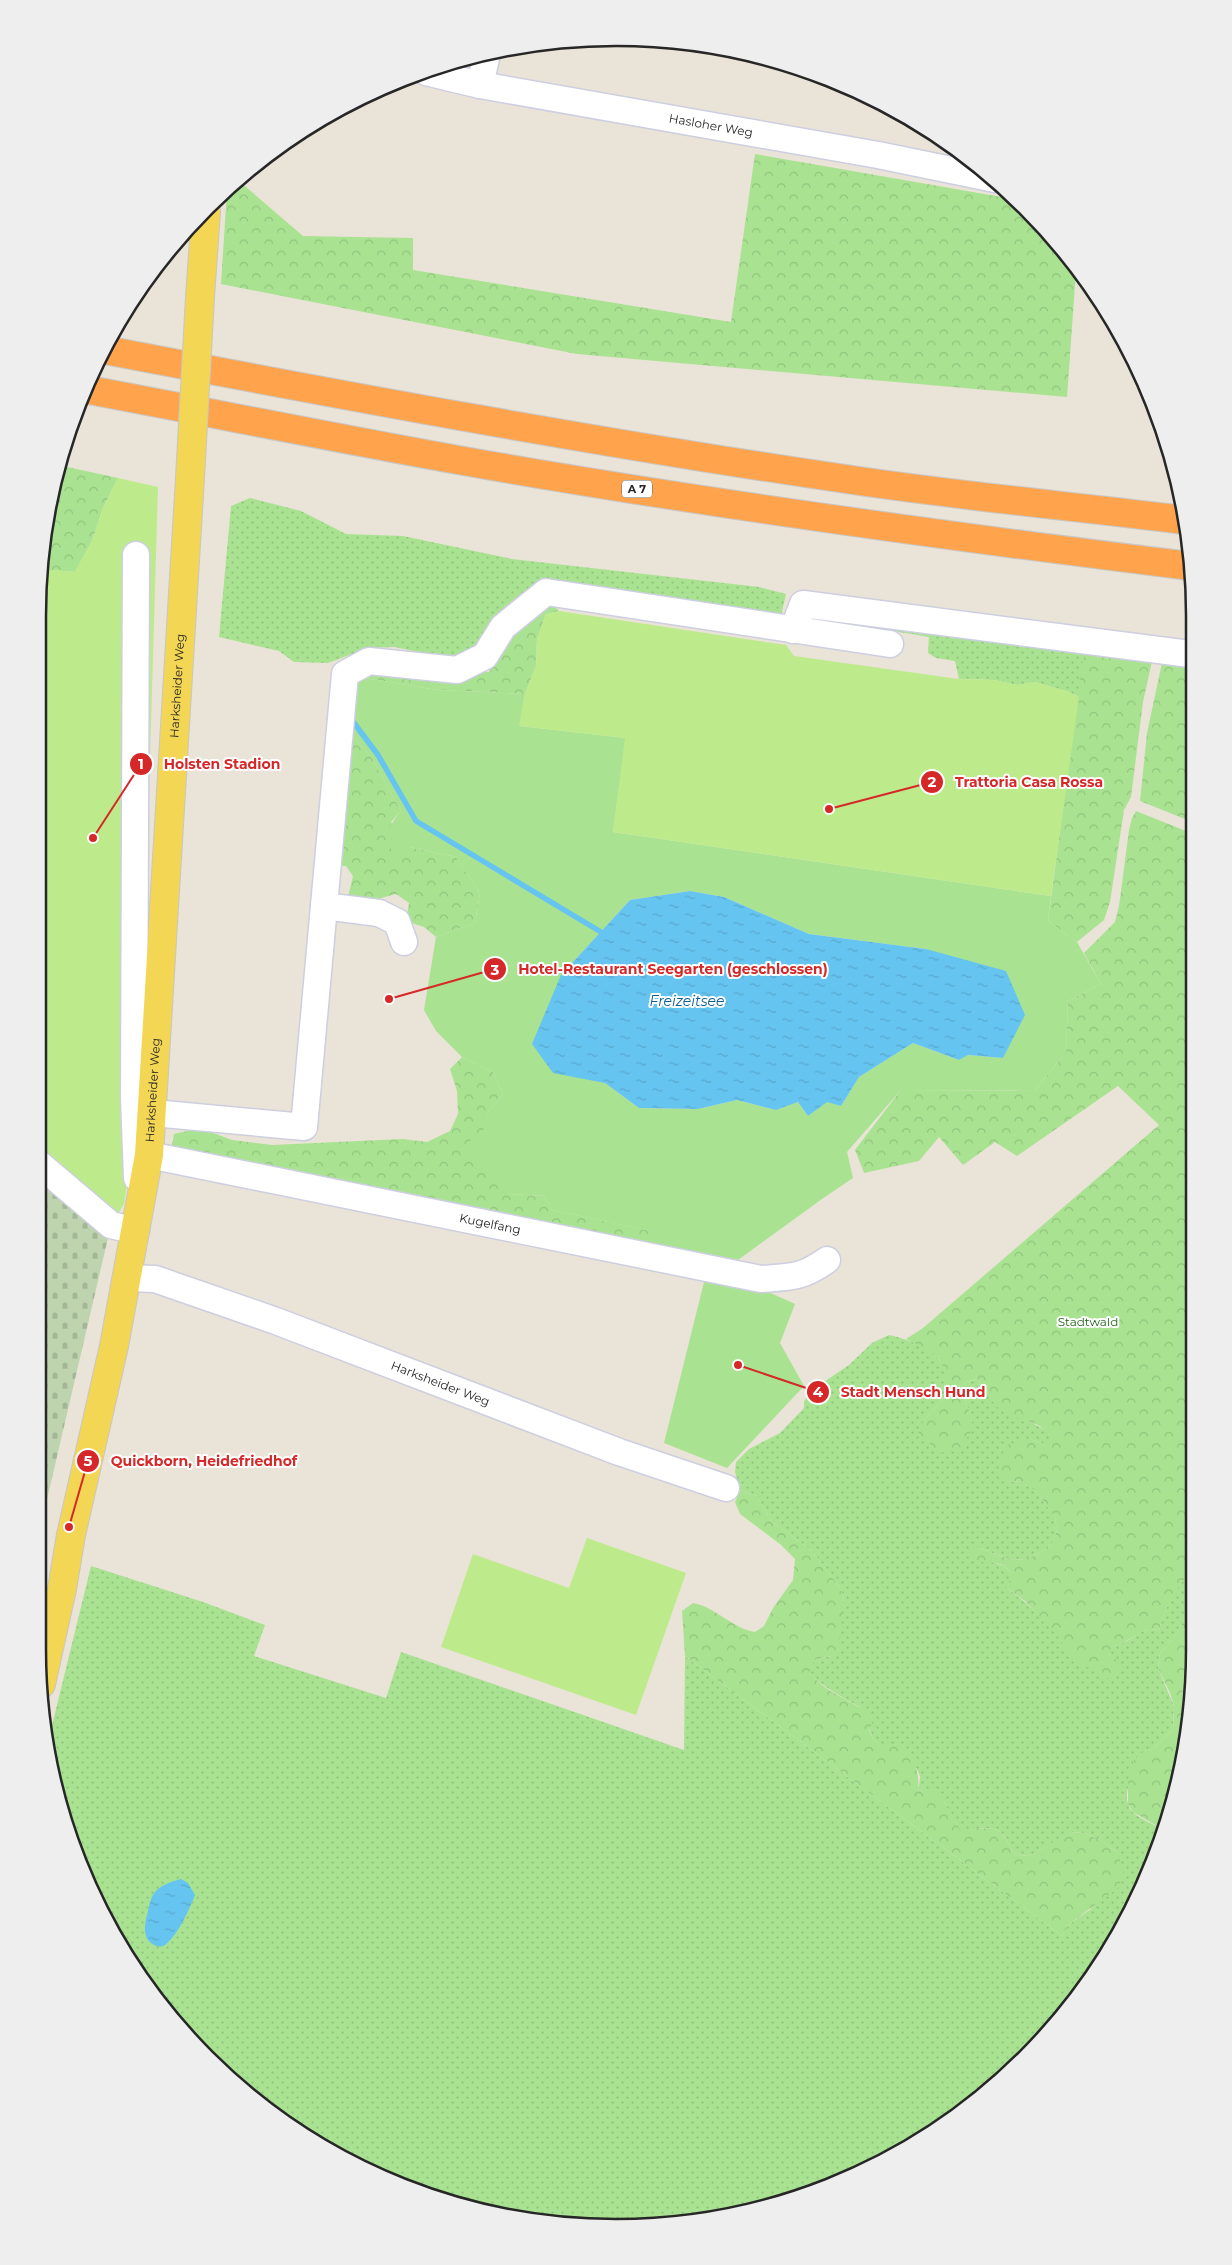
<svg xmlns="http://www.w3.org/2000/svg" width="1232" height="2265" font-family="Montserrat,sans-serif">
<style>
.grass{fill:url(#grass-dots)}
.forest{fill:url(#forest-crowns)}
.cemetery{fill:url(#cemetery-stones)}
.park{fill:#a9e391;fill-rule:evenodd}
.pitch{fill:#bdeb8c}
.water{fill:url(#water-ripples)}
.lines{fill:none;stroke-linecap:round;stroke-linejoin:round}
.stream{stroke:#66c4f0;stroke-width:5.5}
.minor-casing{stroke:#cdcfe1;stroke-width:29}
.major-casing{stroke:#c7c7c7;stroke-width:30}
.highway-casing{stroke:#c7c7c7;stroke-width:30}
.minor{stroke:#fff;stroke-width:26}
.major{stroke:#f3d653;stroke-width:28}
.highway{stroke:#ffa44d;stroke-width:28}
.major-bridge-casing{stroke:#c7c7c7;stroke-width:30;stroke-linecap:butt}
.major-bridge{stroke:#f3d653;stroke-width:28}
.labels{text-anchor:middle;stroke-width:4;stroke-linejoin:round;paint-order:stroke}
.shield{fill:#fff;stroke:#686868;stroke-width:1}
.shield-label{font-size:11px;font-weight:bold;fill:#272727}
.street-label{font-size:12px;fill:#272727;stroke:#fff}
.park-label{font-size:12px;fill:#236317;stroke:#fff}
.water-label{font-size:14px;font-style:italic;fill:#0a5f97;stroke:#fff}
.rim{fill:none;stroke:#272727;stroke-width:2.5}
.leader{fill:none;stroke:#d62828;stroke-width:2}
.callout-dot{fill:#d62828;stroke:#fff;stroke-width:2}
.mark-label{font-size:15px;text-anchor:middle;font-weight:bold;fill:#fff}
.callout-label{font-size:14px;text-anchor:middle;font-weight:bold;fill:#d62828;stroke:#fff;stroke-width:4;stroke-linejoin:round;paint-order:stroke}
</style>
<defs>
<pattern id="grass-dots" width="8" height="8" patternUnits="userSpaceOnUse" patternTransform="scale(1.25)"><rect width="8" height="8" fill="#a9e391"/><path d="M2 2h.1M6 6h.1" fill="none" stroke="#91c37d" stroke-width="1.8" stroke-linecap="round"/></pattern>
<pattern id="forest-crowns" width="20" height="18" patternUnits="userSpaceOnUse" patternTransform="scale(1.25)"><rect width="20" height="18" fill="#a9e391"/><path d="M2 6a3 3 0 1 1 6 0M12 15a3 3 0 1 1 6 0" fill="none" stroke="#91c37d"/></pattern>
<pattern id="cemetery-stones" width="16" height="16" patternUnits="userSpaceOnUse" patternTransform="scale(1.25)"><rect width="16" height="16" fill="#bed4ae"/><path d="M2 7V4a2 2 0 0 1 4 0v3zM10 15v-3a2 2 0 0 1 4 0v3z" fill="#a3b696"/></pattern>
<pattern id="water-ripples" width="26" height="14" patternUnits="userSpaceOnUse" patternTransform="scale(1.25)"><rect width="26" height="14" fill="#66c4f0"/><path d="M2 4q2-2 4 0t4 0M15 11q2-2 4 0t4 0" fill="none" stroke="#58a8ce"/></pattern>
</defs>
<rect width="100%" height="100%" fill="#eae3d7"/>
<g class="grass">
<polygon points="250,498 301,511 346,534 403,536 512,559 759,587 786,594 781,616 568,589 538,581 507,605 490,626 477,646 460,658 441,657 395,647 368,648 328,663 294,662 279,651 219,637 231,506"/>
<polygon points="804,617 1086,648 1079,697 1069,692 1035,682 1017,685 994,680 959,679 955,661 936,658 928,653 929,637 876,628 804,621"/>
<path d="M 889,1335 C 911,1340 937,1349 946,1371 C 949,1377 948,1387 948,1394 L 924,1420 L 971,1415 L 963,1397 L 966,1382 L 978,1379 L 990,1397 L 1005,1413 L 1025,1419 L 1047,1431 L 1053,1443 L 1041,1443 L 1030,1439 L 1008,1481 L 1021,1482 L 1036,1491 L 1055,1517 L 1057,1530 L 1052,1544 L 1038,1554 L 1026,1559 L 1012,1560 L 976,1547 L 992,1562 L 1004,1566 L 1013,1575 L 1007,1588 C 1033,1607 1058,1632 1075,1659 L 1111,1655 L 1106,1652 C 1113,1644 1118,1645 1127,1641 C 1142,1633 1139,1629 1159,1630 C 1165,1608 1176,1584 1193,1570 L 1193,1615 L 1184,1619 L 1173,1639 L 1160,1653 L 1158,1668 L 1174,1706 L 1173,1729 L 1153,1749 L 1142,1753 C 1135,1769 1117,1798 1134,1813 C 1142,1820 1153,1824 1162,1829 L 1117,1938 L 1075,2001 L 998,2084 L 937,2130 L 838,2183 L 765,2208 L 654,2226 L 578,2226 L 467,2208 L 394,2183 L 295,2130 L 234,2084 L 157,2001 L 115,1938 L 68,1835 L 49,1762 L 47,1746 L 91,1566 L 203,1602 L 265,1625 L 254,1656 L 386,1698 L 401,1652 L 684,1750 L 685,1656 L 1062,1936 L 1068,1925 L 1091,1909 L 1118,1853 L 1102,1841 L 1084,1833 L 1072,1832 L 1031,1855 L 1018,1856 C 1007,1847 1009,1840 1002,1834 C 993,1824 972,1831 960,1831 L 944,1802 L 918,1789 C 919,1785 920,1780 920,1777 C 917,1759 888,1746 874,1741 L 860,1707 C 841,1697 824,1687 808,1673 L 814,1660 L 831,1656 L 844,1597 L 838,1585 L 812,1551 L 770,1520 L 757,1496 L 740,1490 L 735,1472 L 736,1462 L 749,1449 L 780,1433 L 804,1408 L 804,1402 L 809,1392 L 849,1365 L 872,1343 Z"/>
</g>
<g class="forest">
<polygon points="755,154 1013,199 1076,271 1067,397 577,354 221,284 227,191 239,181 303,236 413,238 413,270 731,322"/>
<polygon points="58,465 118,478 103,508 92,541 75,572 40,569"/>
<polygon points="547,598 559,611 546,614 537,639 536,666 525,694 438,690 339,674 489,672 508,640"/>
<polygon points="1086,648 1153,657 1143,702 1131,797 1124,810 1110,902 1104,920 1077,942 1048,921 1082,665"/>
<polygon points="1163,658 1190,661 1190,821 1140,801 1147,733"/>
<polygon points="347,730 372,758 401,811 391,822 409,847 456,857 480,893 475,923 436,937 424,927 406,921 409,903 396,894 374,900 347,901 353,876 346,866 338,866"/>
<path d="M 1136,811 L 1191,833 L 1193,1570 C 1176,1585 1165,1608 1159,1630 C 1143,1629 1142,1632 1128,1640 C 1120,1645 1114,1644 1107,1652 L 1120,1663 L 1121,1673 L 1106,1679 L 1075,1659 L 1050,1627 L 1025,1601 L 1007,1588 L 1012,1575 C 1010,1572 1007,1568 1004,1566 C 991,1558 978,1569 971,1552 L 976,1547 L 1012,1560 L 1026,1559 L 1038,1554 L 1052,1544 L 1057,1530 L 1055,1517 L 1036,1491 L 1021,1482 L 1008,1481 L 998,1474 L 1000,1457 L 1009,1444 L 1030,1439 L 1041,1443 L 1052,1442 C 1043,1418 1022,1423 1005,1413 C 993,1406 985,1390 978,1379 L 966,1382 L 963,1397 L 971,1415 L 973,1427 L 963,1446 L 949,1453 L 938,1452 L 918,1432 L 924,1420 L 948,1394 C 946,1356 937,1355 906,1339 L 923,1328 L 1159,1125 L 1118,1086 L 1017,1156 L 995,1142 L 963,1165 L 939,1137 L 919,1161 L 864,1173 L 855,1150 L 900,1091 L 1035,1090 L 1066,1052 L 1068,1001 L 1101,984 L 1084,953 L 1115,922 L 1119,906 L 1129,830 L 1132,818 Z"/>
<polygon points="462,1057 493,1072 503,1094 488,1112 484,1131 469,1142 510,1194 544,1196 552,1210 651,1231 651,1244 171,1151 174,1134 200,1128 232,1140 272,1145 403,1139 427,1142 450,1131 458,1114 457,1091 450,1069"/>
<path d="M 740,1490 L 757,1496 L 770,1520 L 812,1551 L 838,1585 L 844,1597 L 839,1649 L 831,1656 L 814,1660 L 809,1673 C 818,1682 829,1691 841,1697 C 854,1705 865,1707 873,1721 L 869,1730 L 874,1741 L 892,1747 L 902,1746 C 914,1758 920,1772 918,1789 L 925,1792 L 935,1791 L 944,1802 L 960,1830 C 972,1831 993,1824 1002,1834 C 1009,1841 1008,1848 1018,1856 L 1031,1855 L 1071,1832 L 1084,1833 L 1102,1841 L 1118,1853 L 1123,1873 L 1119,1887 L 1068,1925 L 1062,1936 L 685,1656 L 682,1611 L 693,1603 C 716,1607 731,1628 755,1632 L 764,1626 L 773,1608 L 793,1580 L 795,1559 L 780,1544 L 740,1514 L 735,1502 Z"/>
<polygon points="1193,1615 1193,1687 1175,1799 1162,1829 1133,1812 1128,1804 1128,1779 1134,1760 1142,1753 1153,1749 1173,1729 1174,1706 1170,1693 1158,1668 1160,1653 1173,1639 1184,1619"/>
</g>
<polygon class="cemetery" points="38,1163 111,1225 38,1538"/>
<g class="park">
<path d="M 352,676 L 438,690 L 525,694 L 520,726 L 626,738 L 613,832 L 1051,896 L 1048,921 L 1077,942 L 1101,984 L 1068,1001 L 1066,1052 L 1035,1090 L 900,1091 L 847,1152 L 853,1178 L 822,1199 L 738,1260 L 651,1244 L 650,1231 L 552,1210 L 544,1196 L 510,1194 L 465,1157 L 469,1142 L 483,1131 L 488,1112 L 503,1094 L 493,1072 L 462,1057 L 436,1031 L 424,1010 L 436,937 L 475,923 L 480,893 L 456,857 L 409,847 L 402,859 C 380,844 386,829 401,811 L 372,758 L 347,730 ZM 690,891 L 724,897 L 809,934 L 926,949 L 1003,1058 L 967,1055 L 959,1060 L 913,1043 L 859,1077 L 841,1106 L 827,1101 L 808,1116 L 798,1102 L 776,1110 L 737,1100 L 698,1109 L 639,1108 L 605,1083 L 561,975 L 630,900 Z"/>
<polygon points="705,1278 762,1289 795,1304 780,1343 804,1386 727,1468 664,1443"/>
</g>
<g class="pitch">
<polygon points="118,478 158,487 140,1097 124,1204 111,1225 38,1163 39,578 40,569 75,572 92,541 103,508"/>
<polygon points="559,611 786,645 794,656 959,679 994,680 1017,685 1035,682 1069,692 1079,697 1051,896 613,832 625,738 519,726 525,694 536,666 537,639 546,614"/>
<polygon points="587,1538 686,1573 636,1715 441,1647 473,1554 569,1588"/>
</g>
<g class="water">
<polygon points="690,891 724,897 809,934 926,949 1006,971 1025,1015 1003,1058 968,1055 959,1060 913,1043 859,1077 841,1106 827,1102 808,1116 798,1102 776,1110 737,1100 698,1109 639,1108 605,1083 553,1073 532,1044 561,975 630,900"/>
<path d="M 181,1879 L 188,1883 L 195,1895 C 189,1910 178,1935 165,1945 C 162,1947 158,1947 154,1945 C 141,1938 145,1923 148,1911 C 150,1903 151,1895 157,1890 C 163,1884 174,1881 181,1879 Z"/>
</g>
<g class="lines">
<polyline class="stream" points="351,719 378,755 416,821 601,932"/>
<g class="minor-casing">
<g id="minor">
<path id="s1" d="M 426,72 L 480,85 L 878,155 L 995,179"/>
<polyline points="480,85 487,54"/>
<polyline points="136,555 134,1098 137,1178"/>
<polyline points="793,630 803,604 1190,654"/>
<polyline points="324,906 379,913 397,922 404,942"/>
<polyline points="153,1113 304,1127 345,674 369,661 457,670 485,656 503,627 546,592 890,644"/>
<path id="s2" d="M 149,1155 L 761,1279 C 791,1277 802,1278 827,1260"/>
<polyline points="38,1163 111,1225 136,1231"/>
<path id="s3" d="M 127,1278 L 155,1279 L 276,1321 L 619,1452 L 726,1488"/>
</g>
</g>
<g class="major-casing">
<g id="major">
<polyline points="200,297 206,212"/>
<path id="s4" d="M 41,1684 L 62,1589 L 71,1535 L 114,1346 L 149,1155 L 190,478"/>
</g>
</g>
<g class="highway-casing">
<g id="highway">
<path d="M 105,350 C 352,397 598,443 846,479 C 958,496 1072,506 1184,520"/>
<path d="M 89,390 C 212,413 335,438 458,460 C 700,503 945,536 1190,566"/>
</g>
</g>
<use href="#minor" class="minor"/>
<use href="#major" class="major"/>
<use href="#highway" class="highway"/>
<g class="major-bridge-casing">
<polyline id="major-bridge" points="190,478 200,297"/>
</g>
<use href="#major-bridge" class="major-bridge"/>
</g>
<g class="labels">
<rect class="shield" x="622" y="480.5" width="30" height="17" rx="4"/>
<g class="shield-label">
<text x="637" y="493">A 7</text>
</g>
<g class="street-label">
<text dy="4" stroke="none"><textPath href="#s1" startOffset="290">Hasloher Weg</textPath></text>
<text dy="4" stroke="none"><textPath href="#s4" startOffset="1010">Harksheider Weg</textPath></text>
<text dy="4" stroke="none"><textPath href="#s4" startOffset="605">Harksheider Weg</textPath></text>
<text dy="4" stroke="none"><textPath href="#s2" startOffset="348">Kugelfang</textPath></text>
<text dy="4" stroke="none"><textPath href="#s3" startOffset="332">Harksheider Weg</textPath></text>
</g>
<g class="park-label">
<text x="1088" y="1326">Stadtwald</text>
</g>
<g class="water-label">
<text x="687" y="1006">Freizeitsee</text>
</g>
</g>
<path d="M0 0H1232V2265H0ZM616 46H616A570 570 0 0 1 1186 616V1649A570 570 0 0 1 616 2219H616A570 570 0 0 1 46 1649V616A570 570 0 0 1 616 46Z" fill="#eee" fill-rule="evenodd"/>
<path class="rim" d="M616 46H616A570 570 0 0 1 1186 616V1649A570 570 0 0 1 616 2219H616A570 570 0 0 1 46 1649V616A570 570 0 0 1 616 46Z"/>
<path class="leader" d="M93 838L141 764M829 809L932 782M389 999L495 969M738 1365L818 1392M69 1527L88 1461"/>
<g class="callout-dot">
<circle cx="93" cy="838" r="5"/>
<circle cx="829" cy="809" r="5"/>
<circle cx="389" cy="999" r="5"/>
<circle cx="738" cy="1365" r="5"/>
<circle cx="69" cy="1527" r="5"/>
<circle cx="141" cy="764" r="12"/>
<circle cx="932" cy="782" r="12"/>
<circle cx="495" cy="969" r="12"/>
<circle cx="818" cy="1392" r="12"/>
<circle cx="88" cy="1461" r="12"/>
</g>
<g class="mark-label">
<text x="141" y="769">1</text>
<text x="932" y="787">2</text>
<text x="495" y="975">3</text>
<text x="818" y="1397">4</text>
<text x="88" y="1466">5</text>
</g>
<g class="callout-label">
<text x="222" y="769">Holsten Stadion</text>
<text x="1029" y="787">Trattoria Casa Rossa</text>
<text x="673" y="974">Hotel-Restaurant Seegarten (geschlossen)</text>
<text x="913" y="1397">Stadt Mensch Hund</text>
<text x="204" y="1466">Quickborn, Heidefriedhof</text>
</g>
</svg>
